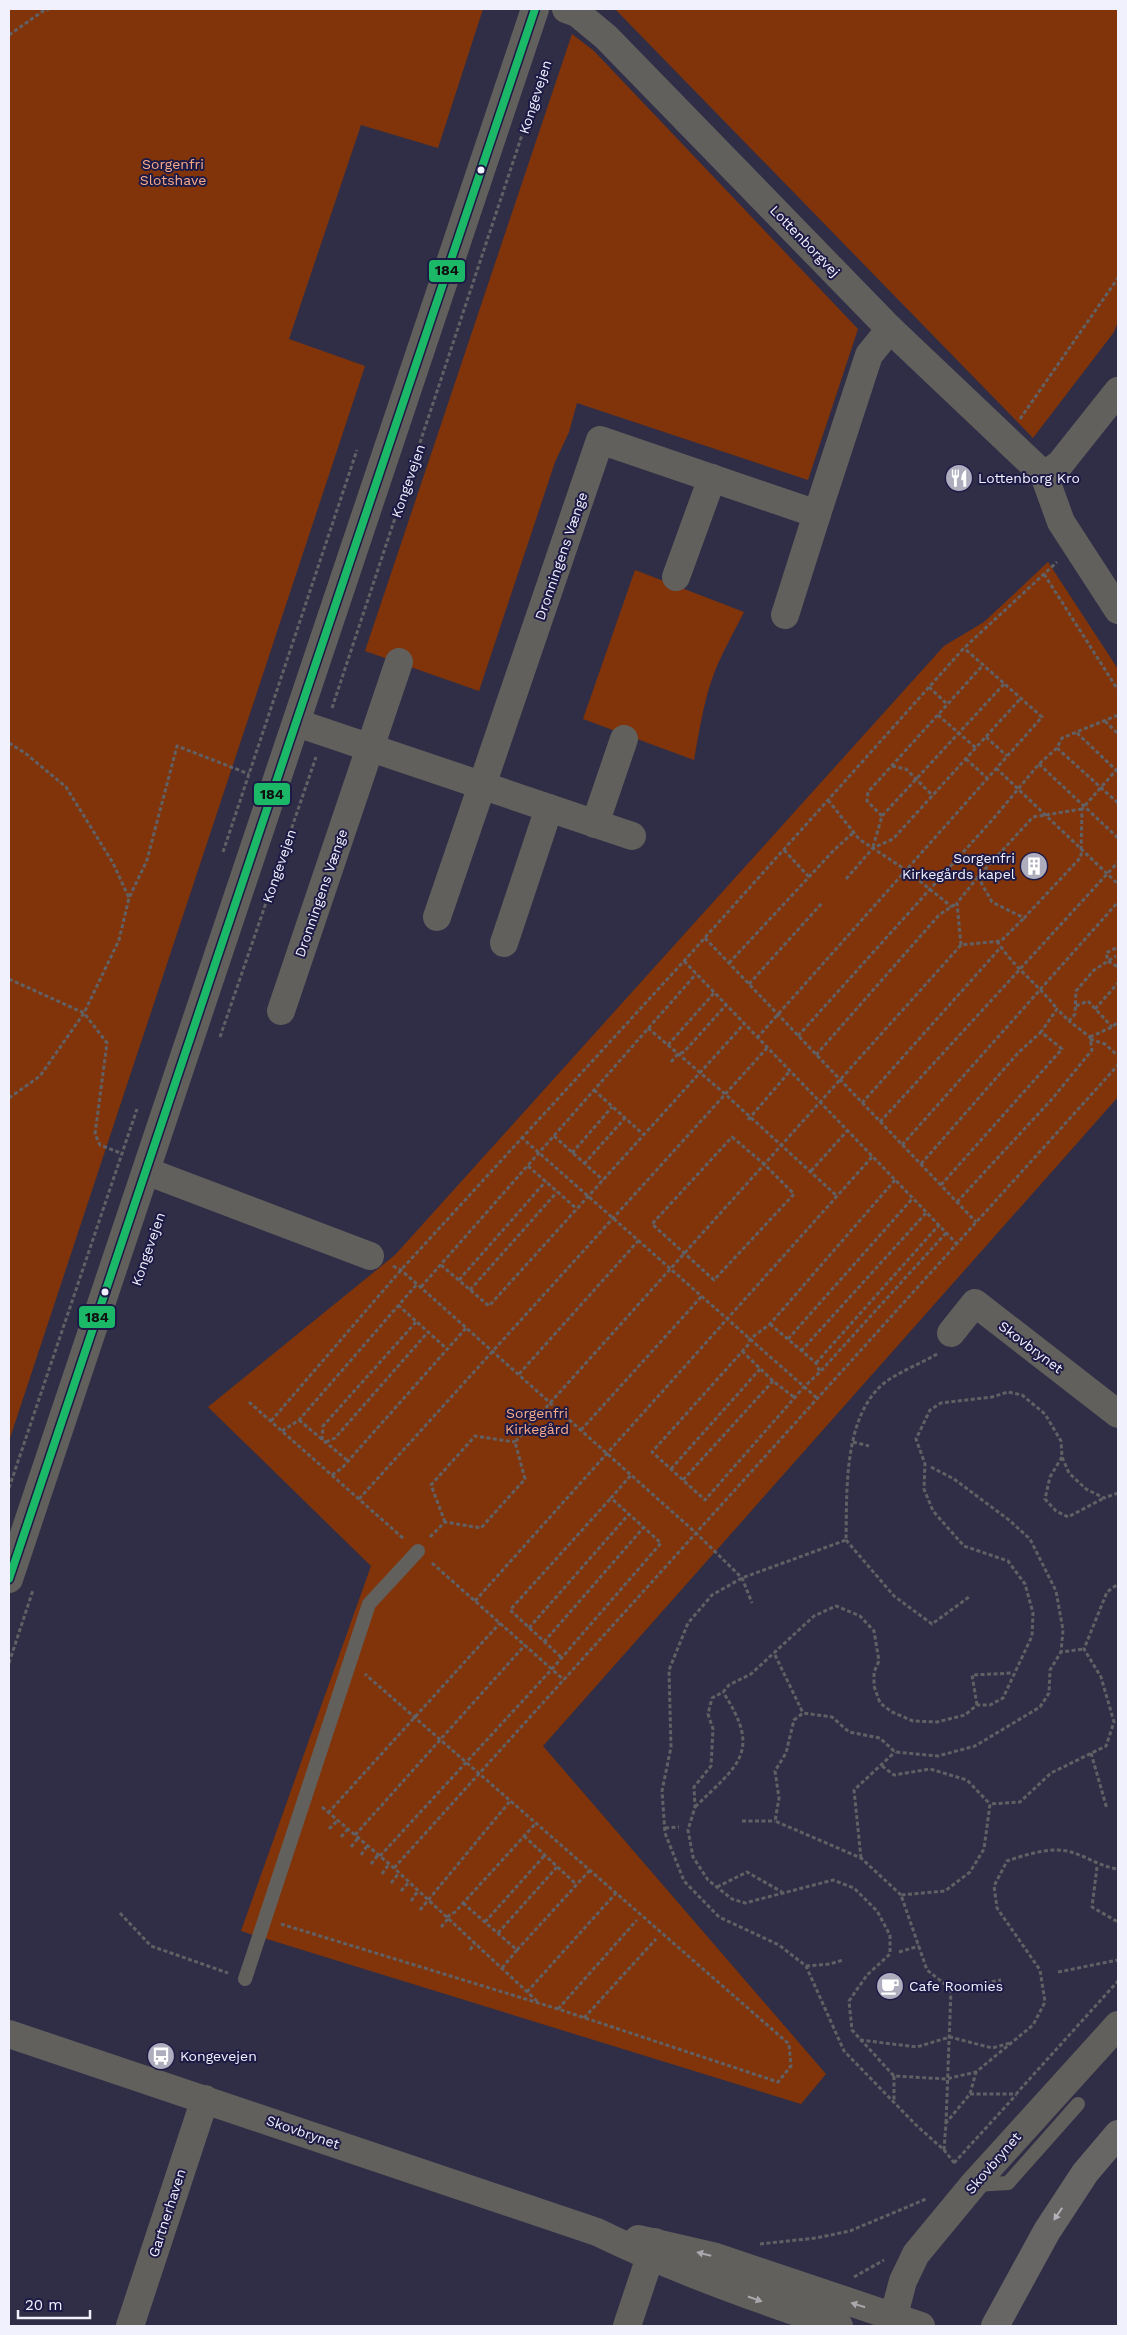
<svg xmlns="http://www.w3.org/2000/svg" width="1127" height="2335" font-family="'Work Sans',sans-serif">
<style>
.green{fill:#813409}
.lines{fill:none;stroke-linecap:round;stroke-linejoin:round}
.path{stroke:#616064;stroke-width:3;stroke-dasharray:4 2.5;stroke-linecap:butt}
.service{stroke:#62605c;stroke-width:14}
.minor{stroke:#62605c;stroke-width:28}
.tertiary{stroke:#62605c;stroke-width:28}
.motorway{stroke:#676664;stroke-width:28}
.bus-1-casing{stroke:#1e1a46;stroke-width:11}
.bus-1{stroke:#1ab867;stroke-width:8}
.oneway{fill:#b3b2b8}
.oneway2{fill:#aaa8ac}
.bus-dot{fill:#f1f1fd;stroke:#1e1a46;stroke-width:2}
.labels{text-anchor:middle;stroke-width:4;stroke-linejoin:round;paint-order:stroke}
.street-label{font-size:14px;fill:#f1f1fd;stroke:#1e1a46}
.park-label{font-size:14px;fill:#f6ab8b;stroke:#1e1a46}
.poi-label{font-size:14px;fill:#f1f1fd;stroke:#1e1a46;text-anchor:start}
.line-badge{stroke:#1e1a46;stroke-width:2}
.pale-badge-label{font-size:14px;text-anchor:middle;font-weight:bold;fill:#111}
</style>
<rect width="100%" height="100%" fill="#302e46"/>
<g class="green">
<polygon points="9,9 483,9 438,148 361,125 289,339 365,366 9,1441"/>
<polygon points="615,9 1118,9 1118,321 1114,332 1033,438"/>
<polygon points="572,34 594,51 858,329 808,480 577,403 569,432 555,462 479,691 365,651"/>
<polygon points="1048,562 1118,669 1118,1097 543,1746 826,2074 801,2104 241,1931 371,1566 208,1407 395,1255 944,646 984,622"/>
<path d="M 635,570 L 744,612 C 733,634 720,656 712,679 C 703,705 699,733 694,760 L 583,719 Z"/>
</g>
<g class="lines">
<g class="path">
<polyline points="9,35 43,11 49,9"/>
<polyline points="1020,419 1118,278"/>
<polyline points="1044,574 1118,690"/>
<polyline points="929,687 947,704"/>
<polyline points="332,708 522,135"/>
<polyline points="938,715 976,748"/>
<polyline points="1105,721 1118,734"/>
<polyline points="1077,733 1118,772"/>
<polyline points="986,737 1007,756"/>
<polyline points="9,743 25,753 66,787 113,863 129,898"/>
<polyline points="1057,748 1118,803"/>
<polyline points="966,759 987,778"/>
<polyline points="1039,764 1118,838"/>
<polyline points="892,766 906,769 933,796"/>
<polyline points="996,768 1118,884"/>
<polyline points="828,800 859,839 906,870 952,907"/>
<polyline points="1082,809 1033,817 978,877 992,902 1024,918 1081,857 1082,809 1118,768"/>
<polyline points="882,816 867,801 868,792 983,665"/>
<polyline points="873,847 882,816 1004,684"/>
<polyline points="784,850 809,877"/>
<polyline points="223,852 357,450"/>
<polyline points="978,877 957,903 961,945 1001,941 1024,918"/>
<polyline points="846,879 873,848 893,839 1021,698"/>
<polyline points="705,938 976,1222"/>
<path d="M 997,941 C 1013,967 1039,985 1057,1009"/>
<polyline points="1116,948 1106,953 1108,961 1118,967"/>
<polyline points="684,961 957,1244"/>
<polyline points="729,963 835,849 854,832"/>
<polyline points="9,979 84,1013 107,1043 95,1134 100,1145 123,1154"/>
<polyline points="749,984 822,903"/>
<polyline points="1076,1006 1088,1001 1112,1027"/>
<polyline points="1095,1009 1118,983"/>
<polyline points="648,1028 725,1094 837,1196"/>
<polyline points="798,1036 993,819 1039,764 1057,748 1062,738 1118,715"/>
<polyline points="220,1037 316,757"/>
<polyline points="1090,1037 1112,1027 1118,1022"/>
<polyline points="757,1038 1042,717 964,648"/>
<polyline points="1090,1039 1105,1044 1118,1056"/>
<polyline points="668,1045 714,993"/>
<polyline points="816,1055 939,915 957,903"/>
<polyline points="671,1062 678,1054 684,1052 726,1005"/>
<polyline points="594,1090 644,1135"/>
<polyline points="9,1098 40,1076 84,1013 119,940 129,898 147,860 177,746 249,774"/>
<polyline points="862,1103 1001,947"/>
<polyline points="748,1120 790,1071"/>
<polyline points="880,1122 1118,862"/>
<polyline points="554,1136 603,1180"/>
<polyline points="521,1137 818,1399"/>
<polygon points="732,1137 764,1164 794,1194 714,1280 652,1224"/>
<polyline points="902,1145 1118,902"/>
<polyline points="572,1153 612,1107"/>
<polyline points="584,1164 625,1118"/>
<polyline points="921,1164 1018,1053 1041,1032"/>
<polyline points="528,1166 577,1209"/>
<polyline points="811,1171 847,1131"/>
<polyline points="895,1180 770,1324 750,1339 748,1345 652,1452 705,1500 804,1387 820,1372 946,1233"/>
<polyline points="941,1185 1062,1049 1041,1032 1057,1009 1069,1021 1075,1014 1076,991 1094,970 1116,956"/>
<polyline points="957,1202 1052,1099 1092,1050 1090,1037 1069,1021"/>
<polyline points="441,1265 489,1306 744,1024"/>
<polyline points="393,1266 401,1270 417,1284 696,1533 742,1578 752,1603"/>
<polyline points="459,1280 546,1181"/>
<polyline points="421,1287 696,974"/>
<polyline points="470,1290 557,1192"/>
<polyline points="398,1305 447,1349"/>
<polyline points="770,1324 816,1363 820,1372"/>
<polyline points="788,1339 912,1199"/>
<polyline points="742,1351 773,1381 795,1398"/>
<polyline points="801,1351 926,1213"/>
<path d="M 937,1354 C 920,1364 898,1372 883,1384 C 843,1418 847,1493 846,1540 L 742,1578 L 712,1595 L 688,1623 L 669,1670 L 671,1747 L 662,1791 L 665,1833 L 684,1881 L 719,1917 L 779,1945 L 806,1966 L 844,2051 L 916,2125 L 944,2150 L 956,2165"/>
<polyline points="816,1363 939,1225"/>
<polyline points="519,1374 639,1240"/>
<polyline points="249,1402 404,1539"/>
<polyline points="299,1420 348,1461"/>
<polyline points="271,1421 401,1270 684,961 964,648 1057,562"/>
<polyline points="581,1430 702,1296"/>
<polyline points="282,1431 299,1420 417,1284"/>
<polyline points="322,1440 323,1426 416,1322"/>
<polyline points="326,1442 335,1438 428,1332"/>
<polyline points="853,1442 869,1446"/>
<polyline points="1062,1457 1050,1477 1045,1499 1056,1511 1068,1517 1104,1498"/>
<polyline points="931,1467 954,1479 1009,1520 1030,1539 1056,1591 1063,1630 1061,1652"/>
<polyline points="671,1469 760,1369"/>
<polyline points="332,1475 342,1468 466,1328"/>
<polyline points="683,1480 773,1381"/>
<polyline points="9,1488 137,1109"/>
<path d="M 1118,1493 L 1104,1498 L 1086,1489 L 1069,1473 L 1062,1457 L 1061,1441 L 1045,1414 L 1022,1395 L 1008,1392 L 992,1397 L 941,1403 L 930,1410 L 916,1439 L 925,1464 L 924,1489 L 933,1511 L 964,1546 L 1008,1561 L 1025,1584 L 1033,1613 L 1032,1636 L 1003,1698 L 990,1705 L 977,1705 L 965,1715 L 937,1722 L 913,1721 L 892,1712 L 880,1703 L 874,1686 L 874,1672 L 879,1661 L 874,1631 L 860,1616 L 836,1606 L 814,1616 L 751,1674 L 729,1685 L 723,1692 L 712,1698 L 708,1714 L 713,1729 L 711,1766 L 694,1787 L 695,1807 L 688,1830 L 693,1857 L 708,1880 L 732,1899 L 745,1903 L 833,1880 L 854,1888 L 877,1911 L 890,1935 L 890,1954 L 867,1975 L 849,2001 L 852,2030 L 894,2076 L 946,2079 L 976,2072 L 1033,2025 L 1045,2002 L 1040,1970 L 997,1908 L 994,1886 L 1007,1861 C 1025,1855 1052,1846 1071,1852 C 1088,1857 1101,1867 1118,1869"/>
<polyline points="359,1499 767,1048"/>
<polyline points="445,1522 431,1485 475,1436 515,1442"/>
<polyline points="430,1537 445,1522 481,1528 525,1479 515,1442 961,945"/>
<polyline points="846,1540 894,1596 932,1624 969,1597"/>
<polyline points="432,1563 564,1680"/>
<polyline points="475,1601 872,1157"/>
<polyline points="529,1628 629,1514"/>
<polyline points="544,1642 644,1527"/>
<polyline points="775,1655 803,1713"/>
<polyline points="561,1657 510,1610 611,1498"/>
<polyline points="9,1663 33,1590"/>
<polyline points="977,1705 972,1675 1013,1673"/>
<polyline points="1091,1753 1107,1809"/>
<polyline points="882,1766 894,1775 930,1769 967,1780 990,1804"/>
<polyline points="322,1807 394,1868 538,2002"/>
<path d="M 695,1807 C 739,1764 762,1752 723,1692"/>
<polyline points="328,1813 500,1623"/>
<polyline points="742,1821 775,1821"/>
<polyline points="665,1828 679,1827"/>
<polyline points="329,1829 337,1821"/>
<polyline points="355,1835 525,1645"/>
<polyline points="524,1836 576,1884"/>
<polyline points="341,1837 348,1829"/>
<polyline points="351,1847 358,1838"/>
<polyline points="361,1855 367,1846"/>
<polyline points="380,1856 552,1669 661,1543 611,1498 631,1475"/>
<polyline points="861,1858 854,1790 895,1752"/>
<polyline points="371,1864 378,1855"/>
<polyline points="1097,1867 1092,1907 1118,1922"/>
<polyline points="394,1868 1118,1065"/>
<polyline points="382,1874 389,1864"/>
<polyline points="391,1883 399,1873"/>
<polyline points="717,1887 747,1872 782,1892"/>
<polyline points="401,1891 409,1882"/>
<polyline points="901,1895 861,1858 775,1821 779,1798 775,1771 786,1753 794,1720 803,1713 832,1717 849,1732 880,1738 895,1752 938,1756 975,1746 1040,1707 1049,1693 1050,1670 1061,1652 1084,1649"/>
<polyline points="411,1901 418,1891"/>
<polyline points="463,1903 517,1950 502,1968"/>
<polyline points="420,1910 511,1800"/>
<polyline points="120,1913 151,1946 228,1973"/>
<polyline points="447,1917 455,1912 536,1823"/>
<polyline points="485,1922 545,1855"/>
<polyline points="281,1924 558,2009 778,2082 791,2066 789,2044 365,1674"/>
<polyline points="441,1927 448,1919"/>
<polyline points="498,1933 557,1867"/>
<polyline points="470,1950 475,1943"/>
<polyline points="517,1950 590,1870"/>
<polyline points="899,1952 919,1946"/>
<polyline points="806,1966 830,1964 843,1960"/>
<polyline points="1058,1972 1118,1960"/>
<polyline points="951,1989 927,1970 901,1895 945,1891 970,1872 984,1849 990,1804 1020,1802 1051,1773 1106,1746 1114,1722 1101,1677 1084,1649 1107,1592 1118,1584"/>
<polyline points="527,1992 616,1893"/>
<polyline points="558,2009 637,1920"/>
<polyline points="584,2018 656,1939"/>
<polyline points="860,2040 917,2047 950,2037 992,2048 1010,2043"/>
<polyline points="894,2076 894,2103"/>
<polyline points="970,2094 1016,2094 1118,1981"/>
<polyline points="946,2123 951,1989 1001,1980"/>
<polyline points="944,2150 946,2123 970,2094 976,2072"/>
<polyline points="954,2163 1016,2095"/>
<polyline points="760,2244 816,2238 850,2231 926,2199"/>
<polyline points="854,2277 884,2260"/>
</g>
<g class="service">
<polyline points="245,1979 369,1604 418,1551"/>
<polyline points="975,2185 1008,2183 1078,2104"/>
</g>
<g class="minor">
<polyline points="566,9 577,13 606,37 890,329 1044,475 1061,522 1118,610"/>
<polyline points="1044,475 1060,464 1118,391"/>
<polyline points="676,577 712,478"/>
<polyline points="785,615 817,514"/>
<polyline points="297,723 632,836"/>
<polyline points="595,824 624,739"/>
<polyline points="437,917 600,440 817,514 869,355 890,329"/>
<polyline points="504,943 549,808"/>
<polyline points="281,1011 399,662"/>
<polyline points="146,1171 370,1256"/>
<polyline points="951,1333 975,1303 1118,1414"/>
<polyline points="130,2326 205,2099"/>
<polyline points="627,2326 655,2242"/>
<polyline points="891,2326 903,2281 916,2254 973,2185 1118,2025"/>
</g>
<g class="tertiary">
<polyline points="9,1579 535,9"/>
<path d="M 9,2034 L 597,2232 C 675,2270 756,2299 839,2326"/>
<polyline points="638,2239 716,2257 921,2326"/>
</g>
<polyline class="motorway" points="995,2326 1047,2231 1085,2173 1118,2134"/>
<g class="bus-1-casing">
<polyline id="bus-1" points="9,1579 535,9"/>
</g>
<use href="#bus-1" class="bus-1"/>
</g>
<defs><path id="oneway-solid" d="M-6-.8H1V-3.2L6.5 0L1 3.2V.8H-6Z" transform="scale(1.25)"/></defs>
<use class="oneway" href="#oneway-solid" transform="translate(1058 2214) rotate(124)"/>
<g class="oneway2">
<use href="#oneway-solid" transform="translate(704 2254) rotate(-166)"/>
<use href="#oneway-solid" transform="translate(755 2299) rotate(19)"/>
<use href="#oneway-solid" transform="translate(858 2305) rotate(-162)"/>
</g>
<defs>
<g id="restaurant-disc" transform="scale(1.4375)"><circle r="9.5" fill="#adadbd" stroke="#1e1a46"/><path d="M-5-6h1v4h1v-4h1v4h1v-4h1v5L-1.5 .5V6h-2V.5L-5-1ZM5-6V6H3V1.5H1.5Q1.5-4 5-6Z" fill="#fff"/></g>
<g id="building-disc" transform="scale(1.4375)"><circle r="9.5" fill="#adadbd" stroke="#1e1a46"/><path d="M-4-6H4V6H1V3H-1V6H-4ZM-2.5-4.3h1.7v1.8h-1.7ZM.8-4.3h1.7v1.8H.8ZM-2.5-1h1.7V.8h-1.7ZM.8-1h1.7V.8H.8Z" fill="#fff"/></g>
<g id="cafe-disc" transform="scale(1.4375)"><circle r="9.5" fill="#adadbd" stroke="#1e1a46"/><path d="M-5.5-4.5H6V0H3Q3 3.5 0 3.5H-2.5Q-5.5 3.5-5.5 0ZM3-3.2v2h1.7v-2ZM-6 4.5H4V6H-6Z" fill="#fff"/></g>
<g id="bus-disc" transform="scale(1.4375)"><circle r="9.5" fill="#adadbd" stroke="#1e1a46"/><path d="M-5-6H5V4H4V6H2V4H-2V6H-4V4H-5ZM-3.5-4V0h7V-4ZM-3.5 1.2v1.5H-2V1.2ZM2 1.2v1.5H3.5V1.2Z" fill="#fff"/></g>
</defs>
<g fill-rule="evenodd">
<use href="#restaurant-disc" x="959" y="478"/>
<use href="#building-disc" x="1034" y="866"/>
<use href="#cafe-disc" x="890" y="1986"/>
<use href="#bus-disc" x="161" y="2056"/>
</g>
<g class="bus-dot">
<circle cx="481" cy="170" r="4.5"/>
<circle cx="105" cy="1292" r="4.5"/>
</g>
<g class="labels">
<g class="street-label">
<text transform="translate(535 97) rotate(-72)" y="5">Kongevejen</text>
<text transform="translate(805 241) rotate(46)" y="5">Lottenborgvej</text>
<text transform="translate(408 481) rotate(-71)" y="5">Kongevejen</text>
<text transform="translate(561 556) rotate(-71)" y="5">Dronningens Vænge</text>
<text transform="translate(279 866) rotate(-71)" y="5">Kongevejen</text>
<text transform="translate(321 893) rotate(-71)" y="5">Dronningens Vænge</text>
<text transform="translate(148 1249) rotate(-71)" y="5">Kongevejen</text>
<text transform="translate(1031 1347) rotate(37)" y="5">Skovbrynet</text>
<text transform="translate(303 2132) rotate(19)" y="5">Skovbrynet</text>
<text transform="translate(993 2163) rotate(-49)" y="5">Skovbrynet</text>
<text transform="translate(167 2213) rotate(-72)" y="5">Gartnerhaven</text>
</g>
<g class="park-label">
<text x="173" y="169">Sorgenfri<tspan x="173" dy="16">Slotshave</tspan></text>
<text x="537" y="1418">Sorgenfri<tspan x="537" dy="16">Kirkegård</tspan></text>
</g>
<g class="poi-label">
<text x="978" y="483">Lottenborg Kro</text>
<text x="1015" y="863" text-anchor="end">Sorgenfri<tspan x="1015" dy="16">Kirkegårds kapel</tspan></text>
<text x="909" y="1991">Cafe Roomies</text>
<text x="180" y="2061">Kongevejen</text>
</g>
</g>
<g class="line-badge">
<rect x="428" y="259" width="38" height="24" rx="5" fill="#1ab867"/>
<rect x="253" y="782" width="38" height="24" rx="5" fill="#1ab867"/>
<rect x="78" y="1305" width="38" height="24" rx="5" fill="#1ab867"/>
</g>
<g class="pale-badge-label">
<text x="447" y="275">184</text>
<text x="272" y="799">184</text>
<text x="97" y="1322">184</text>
</g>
<rect width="1127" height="2335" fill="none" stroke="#f1f1fd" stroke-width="20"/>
<path d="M18 2310v8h72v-8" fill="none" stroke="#f1f1fd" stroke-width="2.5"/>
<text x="25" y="2310" font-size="15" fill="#f1f1fd" stroke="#1e1a46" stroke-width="4" paint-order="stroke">20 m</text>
</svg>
